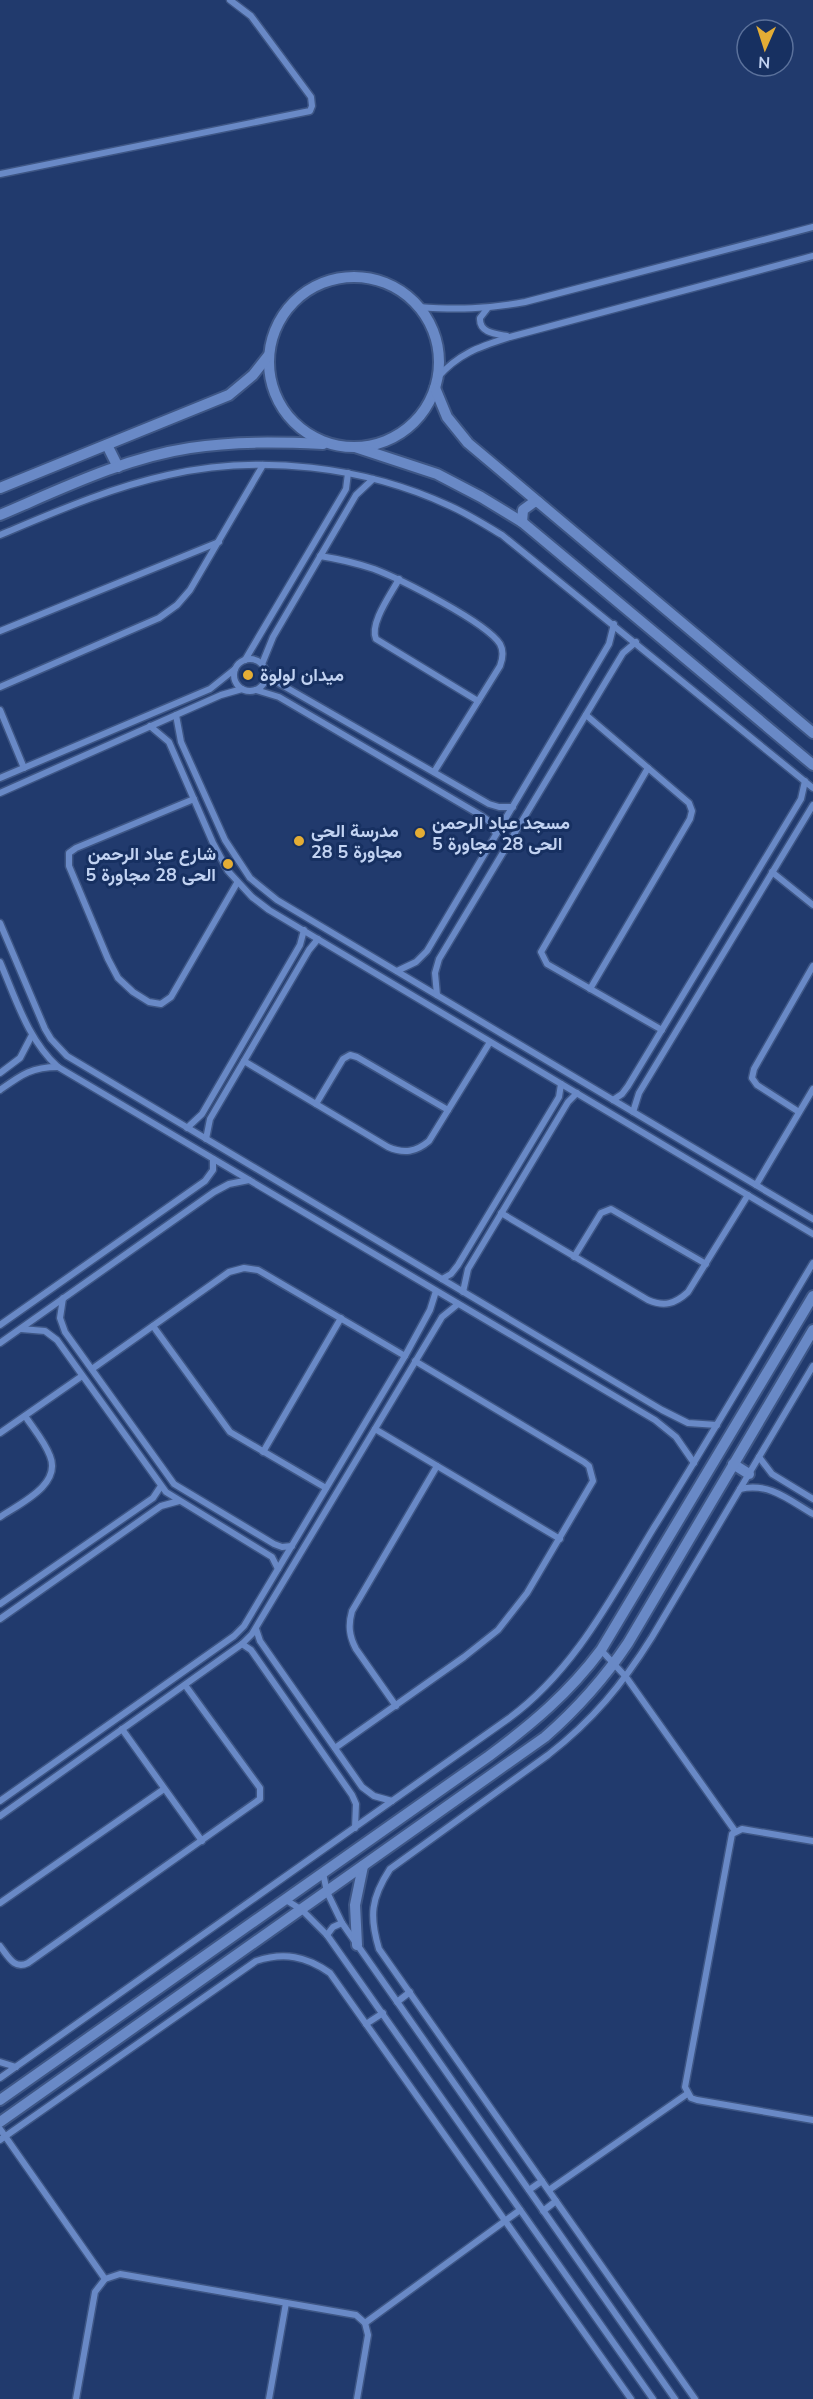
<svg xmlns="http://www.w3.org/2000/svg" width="813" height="2399" font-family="'Nunito Sans',Vazirmatn,sans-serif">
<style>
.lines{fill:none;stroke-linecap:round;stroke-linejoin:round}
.minor-casing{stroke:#3e5685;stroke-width:9}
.tertiary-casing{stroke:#3e5685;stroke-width:14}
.minor{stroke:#6989c6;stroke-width:6}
.tertiary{stroke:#6989c6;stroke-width:10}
.poi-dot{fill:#e4ad35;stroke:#173061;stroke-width:2}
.labels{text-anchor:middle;stroke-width:6;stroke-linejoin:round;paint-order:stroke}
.poi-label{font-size:18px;font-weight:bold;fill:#c2d3f2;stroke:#173061;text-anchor:start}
</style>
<rect width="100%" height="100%" fill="#213a6d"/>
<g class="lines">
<g class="minor-casing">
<g id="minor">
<polyline points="0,174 310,111 312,106 311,97 251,16 230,0"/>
<path d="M 418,307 C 458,310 486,309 525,302 L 813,227"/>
<path d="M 487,309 L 480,318 C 479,333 496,334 507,336"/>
<path d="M 437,378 C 459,353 479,347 510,337 L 813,256"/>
<path d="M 0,535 C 55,512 109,488 168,475 C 260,454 364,466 450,506 C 468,514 485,525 502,535 L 813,788"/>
<path d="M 320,556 C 339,559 356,563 374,569 C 400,579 486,622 500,644 C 504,651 503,658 500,666 L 434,772"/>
<path d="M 399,579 C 391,594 369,624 376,639 L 478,701"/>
<polyline points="0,631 219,542"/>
<circle cx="250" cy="675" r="16"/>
<polyline points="245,660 346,489 348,473"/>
<polyline points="262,664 273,637 356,495 373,479"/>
<polyline points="266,671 275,681 489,804 499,807 513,807"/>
<polyline points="0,687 159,618 177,605 190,590 263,465"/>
<polyline points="256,690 279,697 482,816 490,822 496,834"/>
<polyline points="0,710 24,768"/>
<polyline points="176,715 181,742 225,840 250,878 277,900 813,1219"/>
<polyline points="586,715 689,803 692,811 690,819 590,989"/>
<polyline points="150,726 169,742 213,843 228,871 252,897 269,910 813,1234"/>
<polyline points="648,768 541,952 547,964 662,1030"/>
<polyline points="0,778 210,689 235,669"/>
<polyline points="0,793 221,695 242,689"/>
<polyline points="194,799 76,848 69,853 69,866 108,959 118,978 133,992 149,1002 161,1004 171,997 237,883"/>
<polyline points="772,872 813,905"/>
<polyline points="0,923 45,1029 51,1039 67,1056 662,1410 688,1423 717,1425"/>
<path d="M 0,962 C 16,999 28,1040 58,1067 L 655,1420 L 676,1437 L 694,1463"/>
<polyline points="397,971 416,962 427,951 609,644 614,624"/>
<polyline points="437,995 435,973 439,959 623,653 636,642"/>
<path d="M 244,1061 L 388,1147 C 404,1154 416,1152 429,1141 L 490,1042"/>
<polyline points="0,1073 20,1058 32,1035"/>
<path d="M 0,1090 C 21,1075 31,1067 58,1067"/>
<polyline points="613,1100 622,1094 628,1086 801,799 805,781"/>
<polyline points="316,1104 343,1059 350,1055 357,1057 448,1110"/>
<polyline points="633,1112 639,1093 813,805"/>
<polyline points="799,1112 757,1085 752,1078 754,1069 813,966"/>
<polyline points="187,1128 202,1114 300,945 304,930"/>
<polyline points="206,1139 210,1119 309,950 318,939"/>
<polyline points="756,1185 813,1089"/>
<path d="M 501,1213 L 648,1300 C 664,1307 675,1304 688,1292 L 748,1195"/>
<polyline points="574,1257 601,1213 611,1209 706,1264"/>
<polyline points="442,1279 451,1274 458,1265 559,1097 561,1084"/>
<polyline points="463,1292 468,1269 568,1102 577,1093"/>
<polyline points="63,1298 60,1318 65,1332 174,1484 274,1544 282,1547 292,1546"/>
<polyline points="0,1325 205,1181 213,1170 213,1159"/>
<polyline points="153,1326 230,1432 326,1488"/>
<polyline points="21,1329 45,1331 57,1340 166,1492 272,1557 278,1569"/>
<polyline points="0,1343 214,1192 229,1184 249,1180"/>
<polyline points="92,1369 229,1272 244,1268 258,1270 405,1356"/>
<polyline points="375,1429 560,1539"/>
<polyline points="0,1433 82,1376"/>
<polyline points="263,1452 341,1318"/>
<polyline points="759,1457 772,1474 813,1499"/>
<path d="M 740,1489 C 769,1482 789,1500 813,1514"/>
<path d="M 0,1517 C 19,1504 62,1485 50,1456 C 45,1442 33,1428 25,1416"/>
<polyline points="0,1604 153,1498 161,1486"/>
<polyline points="0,1619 161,1506 179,1501"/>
<polyline points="256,1629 260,1641 362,1787 374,1796 392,1801"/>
<polyline points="242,1644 251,1650 352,1795 356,1804 355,1828"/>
<polyline points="601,1650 626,1677 735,1831"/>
<path d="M 396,1706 L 356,1649 C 349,1636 348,1625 352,1611 L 437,1466"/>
<polyline points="122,1729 202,1841"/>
<polyline points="335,1748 464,1657 498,1630 527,1593 593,1481 589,1466 584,1462 415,1361"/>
<polyline points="0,1801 234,1636 244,1626 405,1356 430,1310 436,1291"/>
<polyline points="0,1816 242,1644 252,1634 442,1317 458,1304"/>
<polyline points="813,1841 742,1829 732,1834 685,2087 691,2098 697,2100 813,2120"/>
<polyline points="323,1873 327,1892 342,1923 675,2399"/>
<polyline points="286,1900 302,1910 327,1935 653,2399"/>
<polyline points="0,1903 164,1789"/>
<polyline points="327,1935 333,1927 342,1923"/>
<path d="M 0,1946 C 8,1956 14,1970 28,1963 L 260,1799 L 260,1788 L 185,1685"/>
<polyline points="397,2002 410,1992"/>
<polyline points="366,2024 383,2013"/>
<polyline points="0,2062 16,2067"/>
<path d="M 0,2078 L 508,1719 C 574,1671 611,1598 653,1529 C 708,1441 760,1352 813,1263"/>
<polyline points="0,2129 105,2279"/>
<path d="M 0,2140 L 256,1961 C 284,1952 306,1956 330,1973 L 631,2399"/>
<polyline points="529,2190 542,2181"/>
<polyline points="549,2190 687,2094"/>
<polyline points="543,2211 556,2201"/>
<polyline points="365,2323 520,2210"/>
<polyline points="76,2399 95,2292 105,2279 120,2274 356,2315 365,2323 368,2335 357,2399"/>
<polyline points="269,2399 286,2303"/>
<path d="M 695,2399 L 379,1949 C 369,1916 371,1898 390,1869 L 548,1755 C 593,1720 622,1685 652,1637 L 813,1366"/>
</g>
</g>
<g class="tertiary-casing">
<g id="tertiary">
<circle cx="354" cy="362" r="85"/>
<polyline points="435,388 447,417 468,443 813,733"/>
<polyline points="107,445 118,467"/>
<polyline points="355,447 437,474 481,497 522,522 813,765"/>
<polyline points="0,488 229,395 253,375 268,356"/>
<path d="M 0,515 C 61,489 124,458 190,448 C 235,441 279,442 323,444"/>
<polyline points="522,522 523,510 534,502 538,502"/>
<polyline points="733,1464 749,1474"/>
<polyline points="357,1945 355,1905 363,1866"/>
<path d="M 0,2100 L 489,1756 C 532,1724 569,1693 601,1650 L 813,1296"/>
<path d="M 0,2122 L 545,1737 C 577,1709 604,1679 628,1643 L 813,1330"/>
</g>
</g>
<use href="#minor" class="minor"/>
<use href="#tertiary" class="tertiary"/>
</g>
<g class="poi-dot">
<circle cx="248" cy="675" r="6"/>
<circle cx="420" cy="833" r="6"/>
<circle cx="299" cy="841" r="6"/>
<circle cx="228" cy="864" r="6"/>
</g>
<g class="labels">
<g class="poi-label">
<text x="260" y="681">ميدان لولوة</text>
<text x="432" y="829">مسجد عباد الرحمن<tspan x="432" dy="21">الحى 28 مجاورة 5</tspan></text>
<text x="311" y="837">مدرسة الحى<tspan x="311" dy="21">28 مجاورة 5</tspan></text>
<text x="216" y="860" text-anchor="end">شارع عباد الرحمن<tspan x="216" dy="21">الحى 28 مجاورة 5</tspan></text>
</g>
</g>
<g transform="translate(765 48) rotate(183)"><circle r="28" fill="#173061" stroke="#5b719b" stroke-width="1.5"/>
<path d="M0-4.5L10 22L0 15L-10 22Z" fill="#e4ad35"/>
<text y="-9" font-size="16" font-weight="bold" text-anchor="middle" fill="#c2d3f2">N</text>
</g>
</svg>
